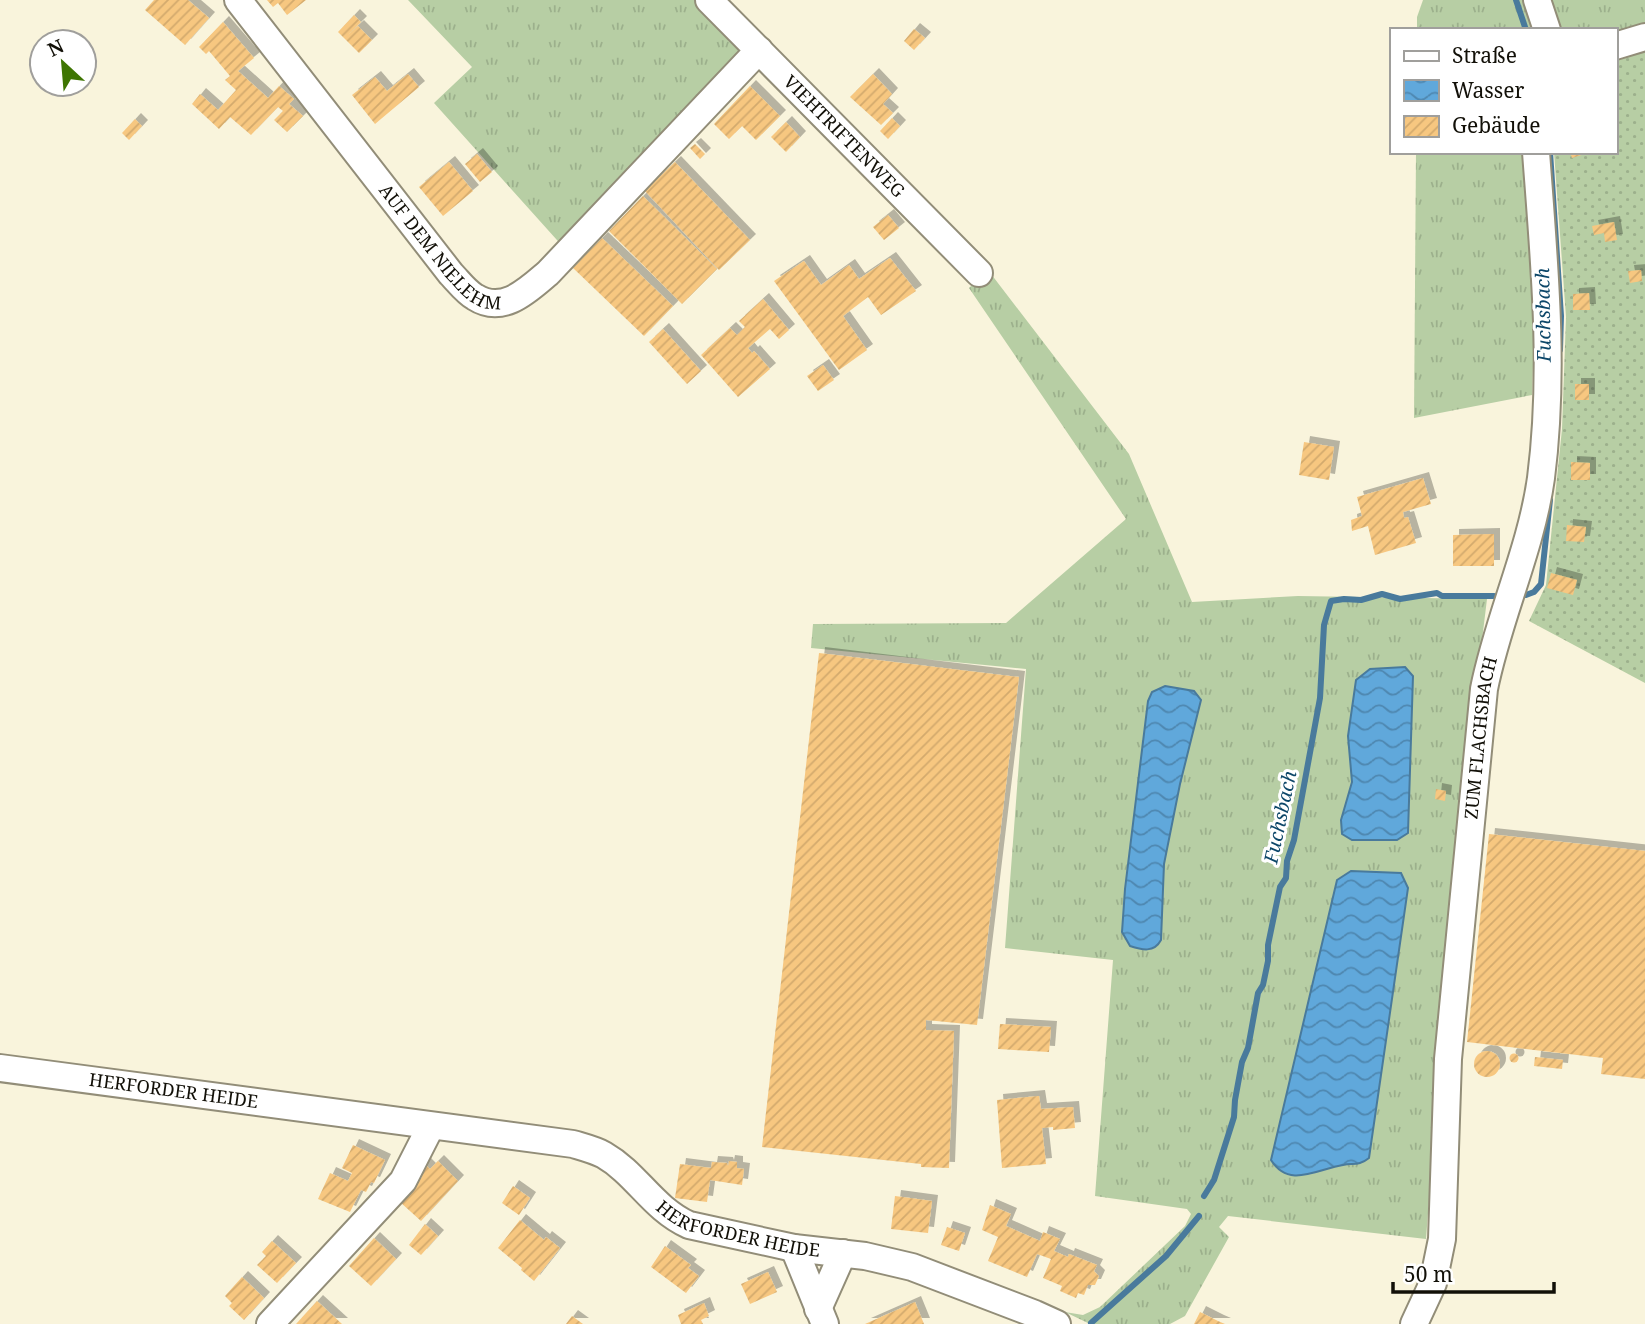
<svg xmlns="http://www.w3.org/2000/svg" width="1645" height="1324" font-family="'Noto Serif',serif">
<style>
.grass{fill:url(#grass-tufts)}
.garden{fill:url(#garden-dots)}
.water{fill:url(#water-waves);stroke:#497a9c;stroke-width:2}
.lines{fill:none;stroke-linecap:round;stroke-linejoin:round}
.stream{stroke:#497a9c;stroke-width:6}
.building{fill:url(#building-hatch);filter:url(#shadow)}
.minor-casing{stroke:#928d78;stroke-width:30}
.minor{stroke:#fff;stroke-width:26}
.labels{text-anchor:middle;stroke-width:6;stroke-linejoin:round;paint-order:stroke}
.street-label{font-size:18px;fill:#121008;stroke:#fff}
.water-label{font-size:19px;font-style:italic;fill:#0d4769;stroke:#fff}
</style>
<defs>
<pattern id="grass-tufts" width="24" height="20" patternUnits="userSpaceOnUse" patternTransform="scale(1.75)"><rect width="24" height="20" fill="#b7cea4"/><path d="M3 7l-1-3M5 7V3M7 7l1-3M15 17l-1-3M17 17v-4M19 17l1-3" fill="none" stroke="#9cb08c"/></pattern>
<pattern id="garden-dots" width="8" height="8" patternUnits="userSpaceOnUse" patternTransform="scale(1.75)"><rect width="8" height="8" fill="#b7cea4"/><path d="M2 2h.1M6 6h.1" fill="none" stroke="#9cb08c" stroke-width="1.8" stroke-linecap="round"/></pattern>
<pattern id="water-waves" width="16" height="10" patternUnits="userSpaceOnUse" patternTransform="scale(1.75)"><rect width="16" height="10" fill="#60a8db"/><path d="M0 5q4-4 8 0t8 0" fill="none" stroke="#4e87b0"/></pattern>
<pattern id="building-hatch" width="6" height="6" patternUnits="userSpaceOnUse" patternTransform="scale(1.75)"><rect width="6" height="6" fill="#f7c780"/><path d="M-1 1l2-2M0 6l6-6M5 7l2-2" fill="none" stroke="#d3aa6d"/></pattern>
<filter id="shadow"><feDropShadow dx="6" dy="-6" stdDeviation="0" flood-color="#0004"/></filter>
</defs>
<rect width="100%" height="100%" fill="#f9f4dc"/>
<g class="grass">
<polygon points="408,0 702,0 746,48 565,249 434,103 472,67"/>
<polygon points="1423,0 1526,0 1535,30 1417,30 1417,17"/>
<polygon points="1543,0 1645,0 1645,24 1615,34 1615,30 1561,30 1548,18"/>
<polygon points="1416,152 1528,152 1536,273 1532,395 1414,418"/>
<polygon points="988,270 1129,454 1192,602 1298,596 1487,599 1455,862 1426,1239 1228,1216 1219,1227 1229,1237 1185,1316 1170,1324 1090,1324 1065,1312 1083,1315 1100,1307 1185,1226 1191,1214 1187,1209 1095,1196 1113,960 1005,948 1026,669 811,648 813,624 1006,623 1126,519 969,288"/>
</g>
<polygon class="garden" points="1645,50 1645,683 1529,621 1546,585 1562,429 1566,317 1554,152 1615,152 1615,61"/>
<g class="water">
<polygon points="1405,667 1413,676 1408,833 1397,840 1352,840 1342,834 1341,820 1352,782 1348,736 1356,680 1370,669"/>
<path d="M 1165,686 L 1194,691 L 1201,700 L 1180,784 L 1164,864 L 1161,940 C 1154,953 1142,950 1130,946 L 1122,932 L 1125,889 L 1148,701 L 1152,692 Z"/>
<path d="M 1351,871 L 1401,873 L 1408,888 L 1369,1158 C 1359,1166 1354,1163 1343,1165 C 1317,1169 1289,1189 1271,1160 L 1337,880 Z"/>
</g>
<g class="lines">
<g class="stream">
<polyline points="1516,0 1526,30"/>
<polyline points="1550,152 1561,316 1560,350"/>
<polyline points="1526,595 1534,592 1541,584 1550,500"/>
<polyline points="1204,1196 1214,1180 1234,1117 1235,1100 1242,1062 1248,1048 1258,993 1263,985 1268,961 1268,945 1280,887 1286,878 1287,861 1294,840 1320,698 1324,625 1331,601 1344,599 1361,600 1382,594 1400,599 1437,593 1442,596 1494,596"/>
<polyline points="1091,1323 1166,1256 1199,1216"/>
</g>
</g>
<g class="building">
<polygon points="154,0 188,0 209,18 185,45 145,10"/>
<polygon points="267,0 306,0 287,15 278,3 273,7"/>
<polygon points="354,15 361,22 348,35 358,26 372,40 359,53 338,32"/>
<polygon points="223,22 254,58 238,71 268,98 279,86 294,99 289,104 303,116 287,132 274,120 283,111 278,107 251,135 230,117 219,129 192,104 200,94 218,110 236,90 225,80 230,76 209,51 206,54 199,47"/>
<polygon points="914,29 925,38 914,50 904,41"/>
<polygon points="408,74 419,87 375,124 352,95 375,77 387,91"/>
<polygon points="873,74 892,94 883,104 893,113 881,125 850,97"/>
<polygon points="750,86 780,116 756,140 742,126 729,139 714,124"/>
<polygon points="892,118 900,126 888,139 880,131"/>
<polygon points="135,119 142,126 129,140 122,133"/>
<polygon points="786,122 800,137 786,152 771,137"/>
<polygon points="695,144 705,154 700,159 690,148"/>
<polygon points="1570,152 1587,152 1588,153 1572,158"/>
<polygon points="477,154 492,172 480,182 465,164"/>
<polygon points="449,162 473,191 443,216 419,187"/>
<polygon points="675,162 750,240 719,270 645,191"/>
<polygon points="643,196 717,269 682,304 609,231"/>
<polygon points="888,215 899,228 884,240 873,227"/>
<polygon points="1614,222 1617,240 1605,242 1604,233 1594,235 1592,226"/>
<polygon points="602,238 673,306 644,336 573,268"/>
<polygon points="890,258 916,291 881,315 868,297 843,316 867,350 839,370 774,281 804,261 821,285 849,265 859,279"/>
<polygon points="1641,270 1642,281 1630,283 1628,271"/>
<polygon points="1589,293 1590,310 1573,310 1573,294"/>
<polygon points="763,299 789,330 779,339 770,329 748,348 752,353 754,351 770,369 738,397 701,355 730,328 737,335 745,327 739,321"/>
<polygon points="663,329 701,371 687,384 649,342"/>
<polygon points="823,365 834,380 818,391 807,376"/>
<rect x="1575" y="384" width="14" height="16"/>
<polygon points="1304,442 1334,447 1329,480 1299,475"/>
<polygon points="1571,462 1590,463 1590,480 1571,480"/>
<polygon points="1423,478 1431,504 1403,512 1404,518 1408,517 1416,543 1375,555 1368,526 1352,531 1351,520 1362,516 1357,497"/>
<polygon points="1567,525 1586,527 1584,542 1566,541"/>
<polygon points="1494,534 1494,566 1453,566 1453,535"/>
<polygon points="1551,573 1577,580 1573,595 1547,588"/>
<polygon points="819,653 1019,677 977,1025 926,1020 926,1030 954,1031 949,1168 921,1167 921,1164 762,1147"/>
<polygon points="1436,789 1446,791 1445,801 1435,799"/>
<polygon points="1489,834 1645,851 1645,1079 1601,1074 1603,1058 1467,1042"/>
<polygon points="1000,1024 1051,1027 1049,1052 998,1049"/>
<circle cx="1487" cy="1064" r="13"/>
<circle cx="1514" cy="1058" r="4.5"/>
<polygon points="1535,1057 1563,1060 1562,1069 1534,1066"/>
<polygon points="1039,1096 1041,1109 1073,1107 1075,1128 1053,1130 1053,1127 1042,1128 1046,1164 1002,1168 997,1100"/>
<polygon points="353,1145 385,1160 374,1183 371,1182 366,1192 361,1190 350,1212 318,1199 330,1173 348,1181 352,1173 342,1168"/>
<polygon points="438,1161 458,1181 421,1221 400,1202 422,1177 417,1173 425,1164 430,1169"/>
<polygon points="729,1161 737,1162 737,1168 744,1169 742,1185 710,1180 707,1202 675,1198 680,1164 711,1168 712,1162 727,1163 728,1166"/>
<polygon points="513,1186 530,1198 519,1215 502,1203"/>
<polygon points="895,1196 932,1201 928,1233 891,1229"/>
<polygon points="990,1205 1011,1214 1006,1226 1040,1241 1043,1232 1060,1239 1054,1251 1068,1257 1069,1254 1097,1265 1094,1271 1099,1276 1095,1285 1088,1285 1084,1295 1078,1293 1076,1298 1060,1291 1062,1286 1043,1278 1051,1259 1037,1254 1027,1277 988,1261 998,1237 982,1230"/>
<polygon points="520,1220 544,1240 546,1237 560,1248 534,1281 521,1270 522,1268 498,1248"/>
<polygon points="425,1224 438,1236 421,1255 409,1245"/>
<polygon points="947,1227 965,1233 959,1251 941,1245"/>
<polygon points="374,1238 396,1259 371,1286 349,1266"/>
<polygon points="272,1241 296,1263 277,1283 257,1265 266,1256 262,1252"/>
<polygon points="665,1246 691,1265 688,1268 699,1276 686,1293 651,1267"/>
<polygon points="768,1272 777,1292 750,1304 741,1284"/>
<polygon points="242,1277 264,1298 244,1320 229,1306 232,1303 225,1296"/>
<polygon points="317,1301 342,1324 296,1324"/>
<polygon points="915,1302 924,1324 865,1324"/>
<polygon points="704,1303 709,1316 701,1320 703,1324 681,1324 678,1315"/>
<polygon points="1200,1312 1218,1321 1225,1324 1194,1324"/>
<polygon points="572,1316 583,1324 566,1324"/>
</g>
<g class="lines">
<g class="minor-casing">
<g id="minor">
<path id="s1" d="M 238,0 L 451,274 C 458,281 466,292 475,297 C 503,315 528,290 548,273 L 759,50"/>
<path id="s2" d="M 709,0 L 979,273"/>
<polyline points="1537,0 1547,30"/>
<polyline points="1615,46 1645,37"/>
<path id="s3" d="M 0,1068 L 573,1144 C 583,1147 595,1150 604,1155 C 637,1174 652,1208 689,1225 L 794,1248 L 865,1256 L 912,1267 L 1035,1314 L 1057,1324"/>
<polyline points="794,1248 825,1324"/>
<polyline points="818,1309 843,1253"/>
<polyline points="270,1324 403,1181 431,1126"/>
<path id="s4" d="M 1414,1324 L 1433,1283 L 1442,1239 L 1448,1059 L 1484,689 C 1498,618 1531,550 1541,478 C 1555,369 1544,260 1536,152"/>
</g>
</g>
<use href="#minor" class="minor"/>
</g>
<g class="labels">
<g class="street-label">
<text dy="6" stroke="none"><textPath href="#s2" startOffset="192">VIEHTRIFTENWEG</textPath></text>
<text dy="6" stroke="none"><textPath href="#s1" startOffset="322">AUF DEM NIELEHM</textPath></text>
<text dy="6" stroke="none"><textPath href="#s4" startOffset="593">ZUM FLACHSBACH</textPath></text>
<text dy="6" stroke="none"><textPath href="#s3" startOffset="175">HERFORDER HEIDE</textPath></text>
<text dy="6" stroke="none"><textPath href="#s3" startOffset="770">HERFORDER HEIDE</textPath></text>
</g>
<g class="water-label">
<text transform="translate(1543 315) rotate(-91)" y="7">Fuchsbach</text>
<text transform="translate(1280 817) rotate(-78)" y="7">Fuchsbach</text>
</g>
</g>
<rect x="1390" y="28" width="228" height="126" fill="#ffffff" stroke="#a09f9c" stroke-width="2"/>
<rect x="1404" y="51" width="35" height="10" fill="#ffffff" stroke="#a09f9c" stroke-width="2"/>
<text x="1452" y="63" font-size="21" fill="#121008">Straße</text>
<rect x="1404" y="80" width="35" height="21" fill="url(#water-waves)" stroke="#a09f9c" stroke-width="2"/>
<text x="1452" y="98" font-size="21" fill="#121008">Wasser</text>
<rect x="1404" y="116" width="35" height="21" fill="url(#building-hatch)" stroke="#a09f9c" stroke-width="2"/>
<text x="1452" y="133" font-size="21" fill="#121008">Gebäude</text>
<g transform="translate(63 63) rotate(334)"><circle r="33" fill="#ffffff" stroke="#a09f9c" stroke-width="2"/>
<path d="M0-5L12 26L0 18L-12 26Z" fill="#3e7502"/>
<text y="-10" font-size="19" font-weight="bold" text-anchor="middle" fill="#121008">N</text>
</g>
<path d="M1393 1282v10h161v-10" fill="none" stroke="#121008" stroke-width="3.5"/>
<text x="1404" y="1282" font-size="21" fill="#121008" stroke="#ffffff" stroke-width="5" paint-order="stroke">50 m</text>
</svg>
